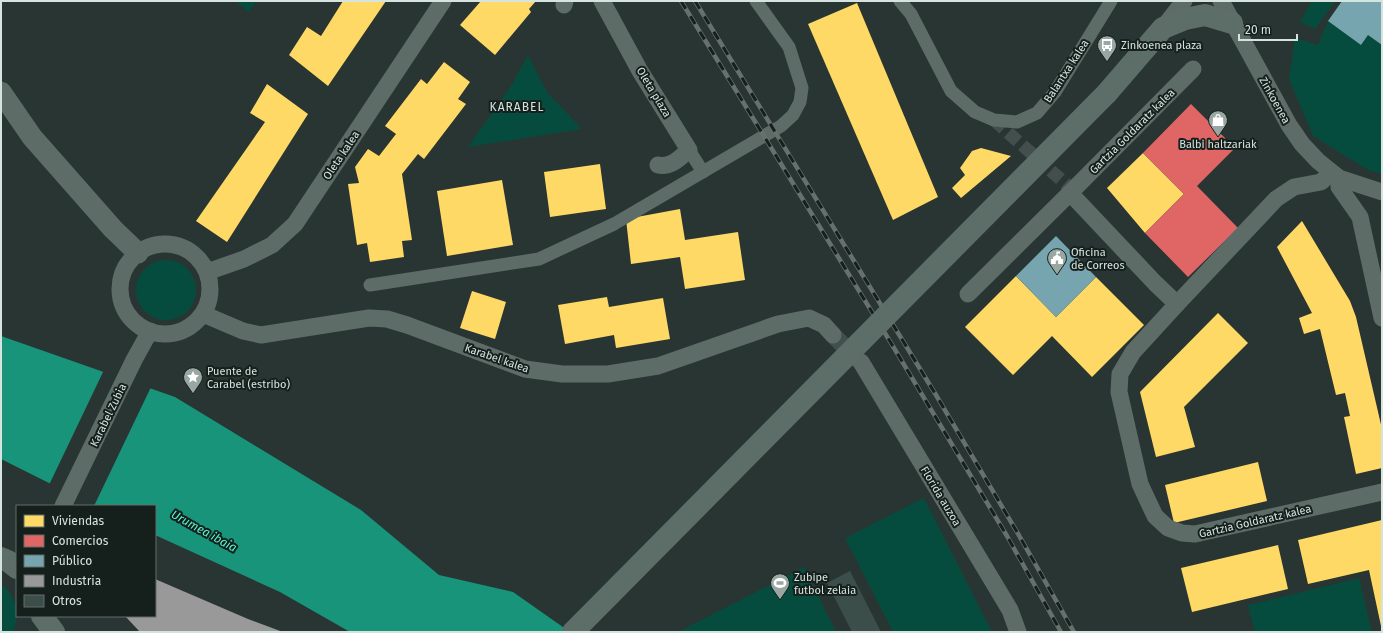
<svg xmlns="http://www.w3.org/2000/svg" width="1383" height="633" font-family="'Fira Sans',sans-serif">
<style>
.green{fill:#064c3e}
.water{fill:#17947a}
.pier{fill:#293532}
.homes{fill:#ffd966}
.shops{fill:#e06666}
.public{fill:#76a5af}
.industry{fill:#999}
.building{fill:#3c4e49}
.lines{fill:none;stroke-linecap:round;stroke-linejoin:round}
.pedestrian-tunnel{stroke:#434f4c;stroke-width:13;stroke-dasharray:13 6;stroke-linecap:butt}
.minor-tunnel{stroke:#434f4c;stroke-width:17;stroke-dasharray:17 8;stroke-linecap:butt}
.pedestrian{stroke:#5e6c68;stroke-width:13}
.minor{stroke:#5e6c68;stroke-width:17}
.tertiary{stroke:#5e6c68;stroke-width:21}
.secondary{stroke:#5d6e69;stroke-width:22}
.rail-casing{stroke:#66716e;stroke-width:4.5}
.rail{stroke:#151f1c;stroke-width:3;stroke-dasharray:9;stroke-linecap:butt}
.secondary-bridge{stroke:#5d6e69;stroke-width:22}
.labels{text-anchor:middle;stroke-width:4;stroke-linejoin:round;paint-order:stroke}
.poi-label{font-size:11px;fill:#d6e4df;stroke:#151f1c;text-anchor:start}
.street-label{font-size:11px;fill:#d6e4df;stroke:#151f1c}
.neighbourhood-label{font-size:12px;letter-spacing:1px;fill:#d6e4df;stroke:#151f1c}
.water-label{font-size:12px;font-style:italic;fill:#56f8d1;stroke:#151f1c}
</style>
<rect width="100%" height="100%" fill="#293532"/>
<g class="green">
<polygon points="235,1 256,1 249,12"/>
<polygon points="1312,1 1335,1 1315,29 1300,22"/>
<polygon points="1328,21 1361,44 1368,35 1382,45 1382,174 1368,170 1313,136 1289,79 1295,38 1318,45"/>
<polygon points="528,55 547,92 582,129 468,147 511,86"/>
<circle cx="166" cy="290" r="30"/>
<polygon points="924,498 992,632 893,632 845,538"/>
<polygon points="804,567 836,632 678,632"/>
<polygon points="1359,578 1372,632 1255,632 1248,605"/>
<path d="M 1,584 C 16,595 21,615 13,632 L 1,632 Z"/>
</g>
<polygon class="water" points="1,336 175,397 361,510 439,575 513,592 570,632 350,632 280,592 155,535 155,506 95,506 1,459"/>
<polygon class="pier" points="104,370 151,387 94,506 90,506 49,485"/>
<g class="homes">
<polygon points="343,1 386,1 328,86 289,55 307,27 321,36"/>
<polygon points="481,1 536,1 529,9 531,12 495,55 460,25"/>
<polygon points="857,3 938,197 893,220 808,24"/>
<polygon points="444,62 470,82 458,99 466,104 424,159 418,154 402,174 412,240 402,241 404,257 370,262 367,243 357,245 348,184 359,183 355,167 368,149 379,156 396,134 385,126 421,79 427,84"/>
<polygon points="267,84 308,114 227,242 196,221 265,122 250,113"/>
<polygon points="981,148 1011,156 961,198 952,188 965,175 960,168 972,151"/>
<polygon points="1143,153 1184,194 1145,233 1107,188"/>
<polygon points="600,164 606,209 550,217 544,172"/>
<polygon points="502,180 513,245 447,256 437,191"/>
<polygon points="680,209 685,240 738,232 745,280 685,289 680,257 631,264 626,219"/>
<polygon points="1302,221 1350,301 1356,317 1382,429 1382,468 1356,474 1344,417 1350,416 1345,393 1336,395 1320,329 1304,334 1299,318 1312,313 1277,247"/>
<polygon points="1016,276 1056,317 1096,277 1144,325 1092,377 1052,336 1013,375 965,327"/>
<polygon points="472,291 506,302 495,339 460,328"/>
<polygon points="607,297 609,307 663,298 670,339 616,348 614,335 565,344 558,305"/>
<polygon points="1218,313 1248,343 1184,407 1195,447 1156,457 1140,392"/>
<polygon points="1258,462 1267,501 1174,523 1165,485"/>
<polygon points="1382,520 1382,626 1381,626 1369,570 1308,584 1298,540"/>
<polygon points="1278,545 1288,589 1192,612 1181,568"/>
</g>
<polygon class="shops" points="1191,104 1235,148 1197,186 1238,228 1188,277 1145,233 1184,194 1143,153"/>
<g class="public">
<polygon points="1342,1 1382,1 1382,45 1368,35 1361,45 1328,21"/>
<polygon points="1056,236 1096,277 1056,317 1016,276"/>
</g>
<polygon class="industry" points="155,579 248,619 283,632 140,632 125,616 155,616"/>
<polygon class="building" points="850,571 881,632 852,632 827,583"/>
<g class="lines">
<polyline class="pedestrian-tunnel" points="994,120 1067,185"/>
<polyline class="minor-tunnel" points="833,335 859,361"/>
<g class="pedestrian">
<polyline points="900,1 911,14 951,91 975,112 994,120 1017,122 1037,113 1055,92 1111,1"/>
<polyline points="689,150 703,172"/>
<polyline points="370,285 539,259 614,224 781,126 793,115 800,102 802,88 789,47 756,1"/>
</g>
<g class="minor">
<path d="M 602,1 L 640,71 L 689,150 C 681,157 671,168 658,165"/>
<polyline points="1221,1 1289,125 1302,144 1318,161 1339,178 1382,192"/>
<polyline points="564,5 565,1"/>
<polyline points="1163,28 1184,1"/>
<polyline points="1331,173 1321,182 1294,187 1276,199 1177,304 1133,352 1120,374 1119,392 1140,484 1155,516 1168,528 1182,533 1195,534 1382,492"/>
<polyline points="1339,178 1339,187 1360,217 1382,318"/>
<polyline points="1070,193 1155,283 1177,304"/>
<circle cx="165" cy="289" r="45"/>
<polyline points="207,272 244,259 272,245 295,224 443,1"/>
<polyline points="968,294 1070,193 1193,69"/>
<polyline points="203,314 243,331 261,335 369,318 387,319 407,325 525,369 562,374 608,374 658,366 778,324 809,318 824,325 833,335"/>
<polyline points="861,362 1010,610 1018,632"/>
<polyline points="63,506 134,360 150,331"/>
</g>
<polyline class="tertiary" points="1,92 32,137 113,229 138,253"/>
<g class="secondary">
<polyline points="1107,93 1163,28 1185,19 1205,15 1232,23"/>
<polyline points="1,558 8,561 17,568"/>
<polyline points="42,616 54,632"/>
</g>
<g class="rail-casing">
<g id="rail">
<polyline points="681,1 891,343 1007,536 1061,632"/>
<polyline points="695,1 936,395 1017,532 1074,632"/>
</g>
</g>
<use href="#rail" class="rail"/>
<polyline class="secondary-bridge" points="573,632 1107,93"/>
</g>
<defs>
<g id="bus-pin" transform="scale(1)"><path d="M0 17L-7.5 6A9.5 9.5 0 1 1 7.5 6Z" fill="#99a7a2" stroke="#151f1c"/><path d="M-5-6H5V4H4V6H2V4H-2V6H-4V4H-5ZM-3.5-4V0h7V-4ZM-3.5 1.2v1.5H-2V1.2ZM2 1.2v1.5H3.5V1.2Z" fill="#fff"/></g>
<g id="shop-pin" transform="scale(1)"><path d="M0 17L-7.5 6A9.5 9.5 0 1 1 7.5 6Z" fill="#99a7a2" stroke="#151f1c"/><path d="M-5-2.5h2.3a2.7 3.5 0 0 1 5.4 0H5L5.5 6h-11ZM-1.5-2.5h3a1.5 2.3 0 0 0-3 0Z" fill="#fff"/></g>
<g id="civic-pin" transform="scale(1)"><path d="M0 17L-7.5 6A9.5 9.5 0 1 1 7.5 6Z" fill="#99a7a2" stroke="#151f1c"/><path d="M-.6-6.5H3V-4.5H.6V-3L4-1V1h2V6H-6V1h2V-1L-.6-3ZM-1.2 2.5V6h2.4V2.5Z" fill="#fff"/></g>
<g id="sight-pin" transform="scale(1)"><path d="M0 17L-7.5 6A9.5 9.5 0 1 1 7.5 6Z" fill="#99a7a2" stroke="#151f1c"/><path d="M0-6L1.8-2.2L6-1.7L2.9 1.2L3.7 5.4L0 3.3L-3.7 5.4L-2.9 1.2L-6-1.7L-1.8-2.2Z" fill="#fff"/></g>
<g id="stadium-pin" transform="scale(1)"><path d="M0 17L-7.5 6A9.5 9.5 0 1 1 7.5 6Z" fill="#99a7a2" stroke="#151f1c"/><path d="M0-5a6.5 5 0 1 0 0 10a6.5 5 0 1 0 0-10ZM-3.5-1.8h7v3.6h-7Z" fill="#fff"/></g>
</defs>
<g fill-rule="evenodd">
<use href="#bus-pin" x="1107" y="45"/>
<use href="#shop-pin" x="1218" y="120"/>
<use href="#civic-pin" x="1057" y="258"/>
<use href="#sight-pin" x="193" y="377"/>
<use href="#stadium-pin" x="780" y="583"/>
</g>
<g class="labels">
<g class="poi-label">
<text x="1121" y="49">Zinkoenea plaza</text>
<text x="1218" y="148" text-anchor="middle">Balbi haltzariak</text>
<text x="1071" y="256">Oficina<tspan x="1071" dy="13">de Correos</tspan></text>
<text x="207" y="375">Puente de<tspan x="207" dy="13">Carabel (estribo)</tspan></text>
<text x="794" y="581">Zubipe<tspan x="794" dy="13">futbol zelaia</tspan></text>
</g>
<g class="street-label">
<text transform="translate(1066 71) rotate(-57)" y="4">Balantxa kalea</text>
<text transform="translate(654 92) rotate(59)" y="4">Oleta plaza</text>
<text transform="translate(1275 100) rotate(61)" y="4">Zinkoenea</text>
<text transform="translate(1132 131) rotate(-45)" y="4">Gartzia Goldaratz kalea</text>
<text transform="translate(341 155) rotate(-56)" y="4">Oleta kalea</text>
<text transform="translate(497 358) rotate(19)" y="4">Karabel kalea</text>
<text transform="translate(108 415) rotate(-64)" y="4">Karabel Zubia</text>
<text transform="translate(941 496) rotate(59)" y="4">Florida auzoa</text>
<text transform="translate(1255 521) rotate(-13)" y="4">Gartzia Goldaratz kalea</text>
</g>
<g class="neighbourhood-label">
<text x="517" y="111">KARABEL</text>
</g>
<g class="water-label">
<text transform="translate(204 531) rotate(29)" y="4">Urumea ibaia</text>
</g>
</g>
<rect width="1383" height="633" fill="none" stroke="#d6e4df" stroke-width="4"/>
<rect x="16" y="505" width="140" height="112" fill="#151f1c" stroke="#626e6a"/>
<rect x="24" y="515" width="20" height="12" fill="#ffd966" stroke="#626e6a"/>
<text x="52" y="525" font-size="12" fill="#d6e4df">Viviendas</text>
<rect x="24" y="535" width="20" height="12" fill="#e06666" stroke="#626e6a"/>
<text x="52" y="545" font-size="12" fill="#d6e4df">Comercios</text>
<rect x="24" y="555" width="20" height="12" fill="#76a5af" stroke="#626e6a"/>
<text x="52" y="565" font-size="12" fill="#d6e4df">Público</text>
<rect x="24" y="575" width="20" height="12" fill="#999999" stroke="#626e6a"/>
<text x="52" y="585" font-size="12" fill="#d6e4df">Industria</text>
<rect x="24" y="595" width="20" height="12" fill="#3c4e49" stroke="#626e6a"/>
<text x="52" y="605" font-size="12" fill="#d6e4df">Otros</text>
<path d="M1239 34v6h58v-6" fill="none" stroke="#d6e4df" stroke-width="2"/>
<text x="1245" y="34" font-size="12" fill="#d6e4df" stroke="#151f1c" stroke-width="3" paint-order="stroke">20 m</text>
</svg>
